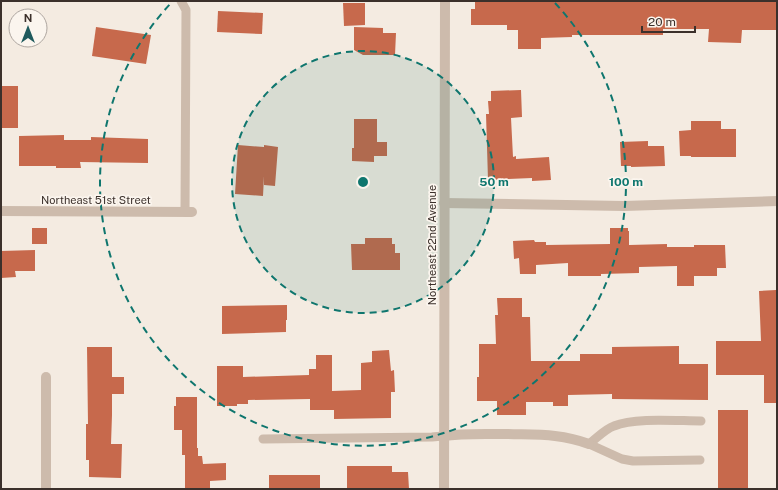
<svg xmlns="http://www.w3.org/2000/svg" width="778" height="490" font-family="'Public Sans',sans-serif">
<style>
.building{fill:#c7694c}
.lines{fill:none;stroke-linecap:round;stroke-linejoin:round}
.lane{stroke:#cdbbac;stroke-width:9}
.street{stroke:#cdbbac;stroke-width:10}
.ring{fill:none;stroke:#0f766e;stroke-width:2;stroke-dasharray:7 5}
.labels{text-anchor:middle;stroke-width:3.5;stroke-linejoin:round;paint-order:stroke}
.street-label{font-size:11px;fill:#3b302b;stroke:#fbf5ee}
.centre{fill:#0f766e;stroke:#fbf5ee;stroke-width:2}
.ring-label{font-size:12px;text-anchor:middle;font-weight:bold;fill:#0f766e;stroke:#fbf5ee;stroke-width:3.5;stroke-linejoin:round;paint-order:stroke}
</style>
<rect width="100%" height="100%" fill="#f4ebe1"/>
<g class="building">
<polygon points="481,1 777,1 777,30 742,30 741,43 708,42 709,29 663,29 663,35 572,35 572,37 541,38 541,49 518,49 518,30 507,30 507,25 471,25 471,9 475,9 475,2"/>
<polygon points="343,3 365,3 365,25 344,26"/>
<polygon points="218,11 263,13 262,34 217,32"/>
<polygon points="96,27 151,35 146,64 92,56"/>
<polygon points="354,27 383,28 383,33 396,33 395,55 363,55 354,50"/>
<rect x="1" y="86" width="17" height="42"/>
<polygon points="521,90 522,117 511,118 513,157 516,156 516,159 549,157 551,180 532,181 532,178 488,180 486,114 489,114 488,101 491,101 491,91"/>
<polygon points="354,119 377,119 377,142 387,142 387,156 374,156 374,162 352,161 352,148 354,148"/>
<polygon points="691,121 721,121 721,129 736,129 736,157 691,157 691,156 680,156 679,131 691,130"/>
<polygon points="64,135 64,140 91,140 91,137 148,139 148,163 80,162 81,168 56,168 56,166 19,166 19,136"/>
<polygon points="648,141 648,146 664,146 665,166 631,167 631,166 621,166 620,142"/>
<polygon points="238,145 264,147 264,145 278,147 275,186 264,185 264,176 263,196 235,194"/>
<rect x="32" y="228" width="15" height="16"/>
<polygon points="610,228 628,228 628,231 629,231 629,245 667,244 667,247 694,247 694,245 725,245 726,268 717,268 717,276 694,276 694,286 677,286 677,266 639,267 639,273 601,274 601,276 568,276 568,263 536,265 536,274 520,274 519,258 514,259 513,241 534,240 535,242 546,242 546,245 610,244"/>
<polygon points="365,238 392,238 392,244 395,244 395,253 400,253 400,270 352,270 351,244 365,244"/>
<polygon points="35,250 35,271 15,271 16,277 1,278 1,251"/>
<polygon points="776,290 777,403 764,403 764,375 716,375 716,341 761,341 759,291"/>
<polygon points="497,298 522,298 522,317 530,317 531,361 580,361 580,354 612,354 612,347 679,346 679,364 708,364 708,400 612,399 612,394 568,395 568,406 553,406 553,402 526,402 526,415 497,415 497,401 477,401 477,377 479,377 479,344 496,344 495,315 498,315"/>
<polygon points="287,305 287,320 286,320 286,332 222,334 222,306"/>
<polygon points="87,347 112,347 112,377 124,377 124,394 112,394 112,415 111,444 122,444 121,478 89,477 89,460 86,460 86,424 88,424"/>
<polygon points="389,350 391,371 394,370 395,392 391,392 391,418 334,419 334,410 310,410 310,399 248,400 248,404 237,404 237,406 217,406 217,366 243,366 243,377 309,375 309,369 316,369 316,355 332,355 332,391 361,390 361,363 372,362 372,351"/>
<polygon points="176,397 197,397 197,448 198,448 198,456 202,456 203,464 226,463 226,480 210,481 210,489 185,489 185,455 182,455 182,430 174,430 174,406 176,406"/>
<rect x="718" y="410" width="30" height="79"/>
<polygon points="347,466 392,466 392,472 408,472 409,489 347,489"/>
<rect x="269" y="475" width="51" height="14"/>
</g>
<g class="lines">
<g class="lane">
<polyline points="181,1 186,10 185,212"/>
<polyline points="263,439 432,437 443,436"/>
<path d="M 589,444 C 597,438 605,429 614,426 C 635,417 678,421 701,421"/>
<polyline points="589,444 622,459 633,461 700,460"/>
</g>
<g class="street">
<polyline points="444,203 624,206 777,201"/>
<polyline points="1,211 192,212"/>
<path d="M 443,436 C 464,433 485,434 506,434 C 535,435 560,433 589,444"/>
<polyline points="46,489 46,377"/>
<polyline points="444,489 445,1"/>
</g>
</g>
<circle cx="363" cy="182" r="131" fill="#0f766e" fill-opacity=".12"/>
<g class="ring">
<circle cx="363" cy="182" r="131"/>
<path d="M555 3A263 263 0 1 1 171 3"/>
</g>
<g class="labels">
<g class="street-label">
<text x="96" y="204">Northeast 51st Street</text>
<text transform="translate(432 245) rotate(-90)" y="4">Northeast 22nd Avenue</text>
</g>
</g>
<circle cx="363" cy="182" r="6" class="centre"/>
<g class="ring-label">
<text x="494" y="186">50 m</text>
<text x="626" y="186">100 m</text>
</g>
<rect width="778" height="490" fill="none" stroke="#3b302b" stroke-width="4"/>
<g transform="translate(28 28)"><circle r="19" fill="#fbf5ee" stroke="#aea6a0"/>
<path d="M0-3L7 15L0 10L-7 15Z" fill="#1f5a5d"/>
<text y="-6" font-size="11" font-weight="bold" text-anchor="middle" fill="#3b302b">N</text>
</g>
<path d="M642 26v6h53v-6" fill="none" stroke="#3b302b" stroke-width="2"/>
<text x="648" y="26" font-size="12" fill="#3b302b" stroke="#fbf5ee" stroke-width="3" paint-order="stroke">20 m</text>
</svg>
